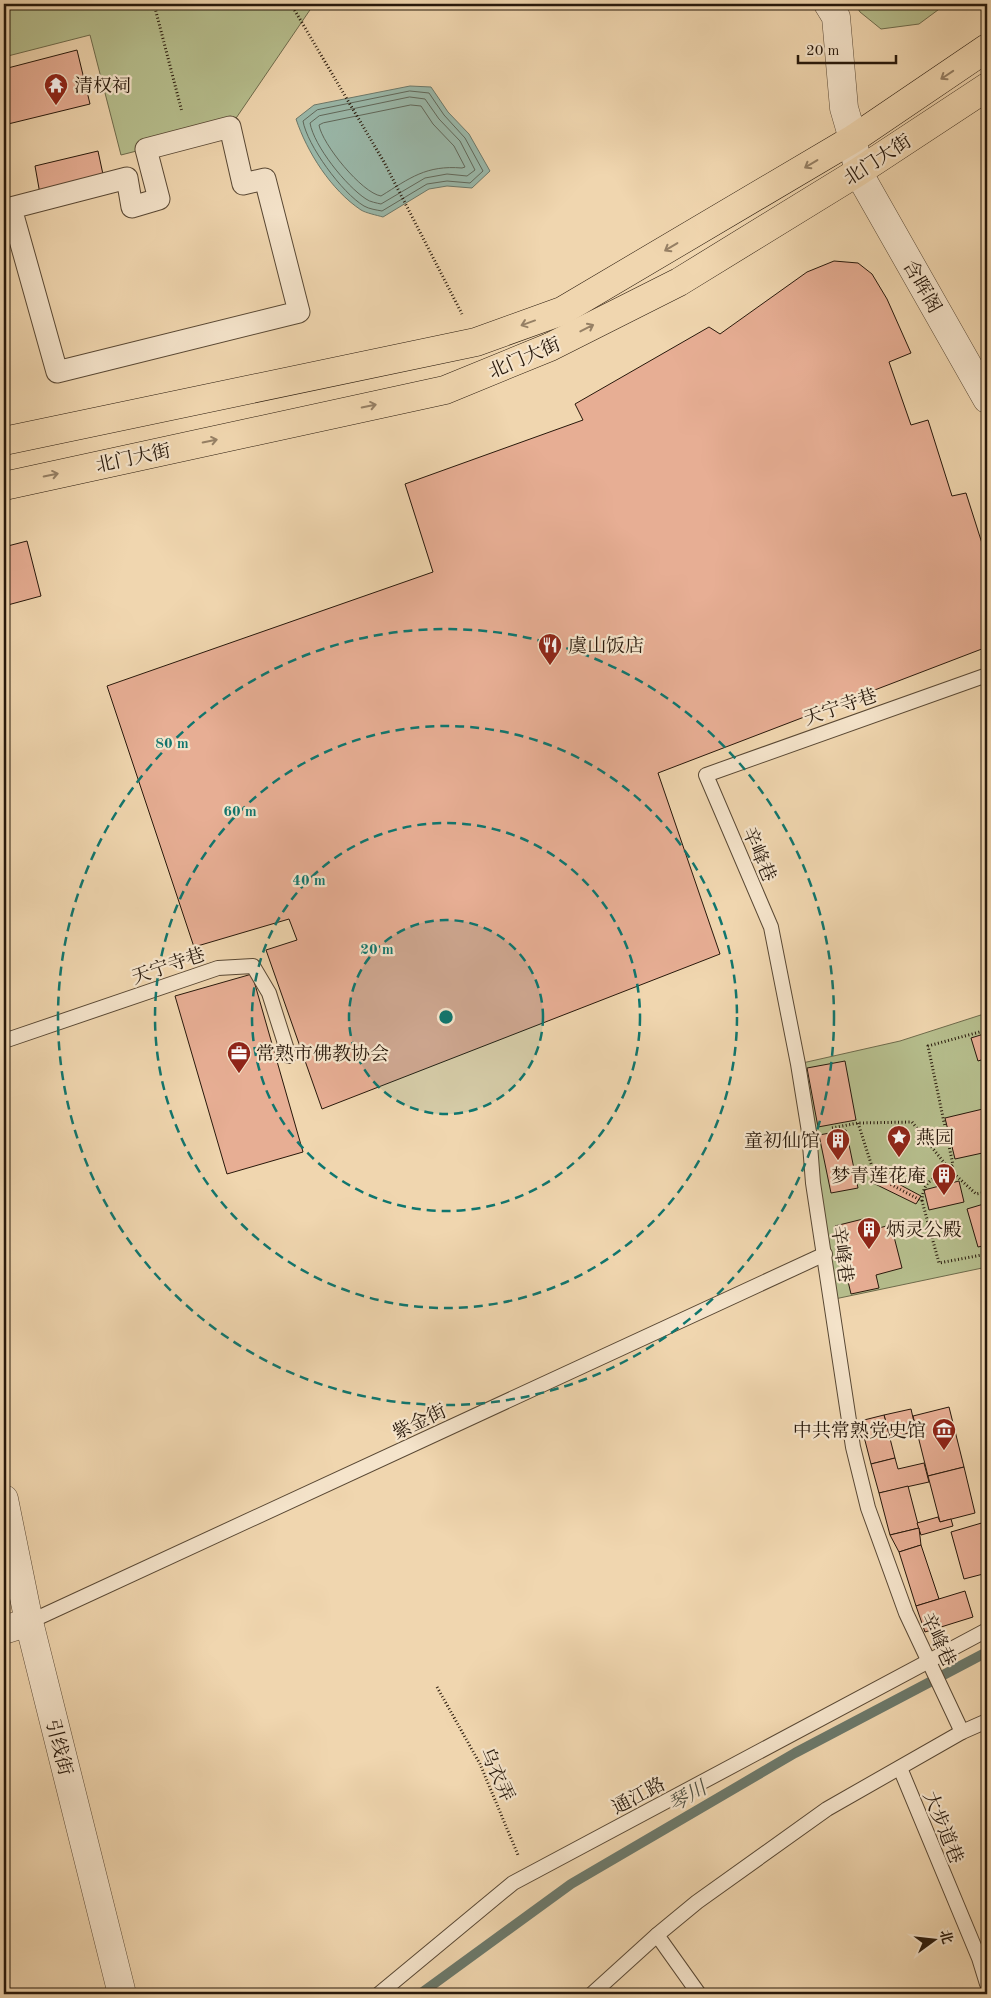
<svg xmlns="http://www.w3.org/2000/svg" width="991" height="1998" font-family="'Old Standard TT','Noto Serif SC',serif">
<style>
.green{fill:#b6be8d;stroke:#6e6b4c}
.water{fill:#9ab9ab;stroke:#6c796b}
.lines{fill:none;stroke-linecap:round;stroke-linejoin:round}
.shore{stroke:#60685b;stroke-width:1}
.stream{stroke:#6c796b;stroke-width:10}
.building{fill:#e7ae94;stroke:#27180b}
.service-casing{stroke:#594834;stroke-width:16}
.pedestrian-casing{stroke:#594834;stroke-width:23}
.minor-casing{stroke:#594834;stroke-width:29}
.tertiary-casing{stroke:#594834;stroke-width:29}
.primary-casing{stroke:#27180b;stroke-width:29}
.path{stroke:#27180b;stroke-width:3;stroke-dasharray:1 2.5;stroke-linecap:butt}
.service{stroke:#f5e4cb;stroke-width:14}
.pedestrian{stroke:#f5e4cb;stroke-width:21}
.minor{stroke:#f5e4cb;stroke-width:28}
.tertiary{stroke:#f5e4cb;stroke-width:28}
.primary{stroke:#f0d6af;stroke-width:28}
.oneway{stroke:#968065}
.ring{fill:none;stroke:#0f766e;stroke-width:2.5;stroke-dasharray:9 6}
.labels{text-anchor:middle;stroke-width:4.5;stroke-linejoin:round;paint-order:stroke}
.poi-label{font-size:19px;fill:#27180b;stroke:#f5e4cb;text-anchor:start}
.street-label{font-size:19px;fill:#27180b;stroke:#f5e4cb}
.water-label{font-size:20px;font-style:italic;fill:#4f5043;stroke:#f5e4cb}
.centre{fill:#0f766e;stroke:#f5e4cb;stroke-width:2.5}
.ring-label{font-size:15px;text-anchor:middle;font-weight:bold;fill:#0f766e;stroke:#f5e4cb;stroke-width:4.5;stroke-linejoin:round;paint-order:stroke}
</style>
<rect width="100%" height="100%" fill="#f0d6af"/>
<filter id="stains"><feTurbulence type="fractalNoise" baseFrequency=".004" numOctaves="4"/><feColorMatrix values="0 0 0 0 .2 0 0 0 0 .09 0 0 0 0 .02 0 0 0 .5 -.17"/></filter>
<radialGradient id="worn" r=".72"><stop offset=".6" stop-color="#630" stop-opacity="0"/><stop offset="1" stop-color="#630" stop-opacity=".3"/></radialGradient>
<g class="green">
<polygon points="4,4 314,4 230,127 121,155 90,35 4,57"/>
<polygon points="855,4 946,4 919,24 881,29 860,12"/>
<polygon points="987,1013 987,1267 830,1300 798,1064 900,1041"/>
</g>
<path class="water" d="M 410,86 L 431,87 L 448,112 L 469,134 L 490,171 L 472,188 L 447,186 L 429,189 L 383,217 C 376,215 366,213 361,210 C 331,190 307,152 296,119 L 314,105 Z"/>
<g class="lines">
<g class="shore">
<path d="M 410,91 L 429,93 L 444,115 L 465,138 L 483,171 L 470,183 L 447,181 L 427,184 L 382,211 C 377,210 369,209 364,206 C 342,193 307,145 303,121 L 317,110 Z"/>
<path d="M 410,97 L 425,99 L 439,119 L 460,141 L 475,170 L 467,176 L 447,174 L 425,178 L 381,204 C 377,203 370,202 366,199 C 346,186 314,146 310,123 L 319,116 Z"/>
<path d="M 411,105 L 421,106 L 433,124 L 454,146 L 465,167 L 462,168 C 426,165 410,178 381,196 C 362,193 322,144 319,125 L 323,123 Z"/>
</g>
<polyline class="stream" points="420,1994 571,1884 795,1753 987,1652"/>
</g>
<g class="building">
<polygon points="77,50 90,104 4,125 4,69"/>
<polygon points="98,151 104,179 40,194 35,166"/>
<polygon points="834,261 858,263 872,274 887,299 911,353 889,362 911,425 928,420 952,496 966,493 987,559 987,647 658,773 720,954 322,1109 266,950 297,940 289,919 194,947 107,686 433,572 405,484 583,420 575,404 709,327 720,334 807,272"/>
<polygon points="27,541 41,596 4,606 4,547"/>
<polygon points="252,974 303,1152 227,1174 175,996"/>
<polygon points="987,1033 987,1058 978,1061 971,1038"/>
<polygon points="845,1061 856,1120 818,1127 807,1068"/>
<polygon points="987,1108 987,1152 955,1159 945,1118"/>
<polygon points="846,1130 858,1188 831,1193 819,1135"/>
<polygon points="878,1173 921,1196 916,1204 873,1183"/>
<polygon points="959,1181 964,1202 929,1210 924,1190"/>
<polygon points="987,1203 987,1245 978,1247 967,1209"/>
<polygon points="863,1219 866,1231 891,1225 902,1268 876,1275 879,1288 851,1294 835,1226"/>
<polygon points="949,1407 964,1467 928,1476 913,1416"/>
<polygon points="911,1409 916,1431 890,1438 884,1415"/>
<polygon points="884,1415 895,1458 871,1464 860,1421"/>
<polygon points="895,1458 898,1469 924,1463 929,1482 879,1493 871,1464"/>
<polygon points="964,1467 975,1513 940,1522 928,1476"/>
<polygon points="908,1486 919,1528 890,1535 879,1493"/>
<polygon points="938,1517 940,1522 951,1519 953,1526 921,1535 917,1523"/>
<polygon points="985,1522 987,1532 987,1573 964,1579 951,1532"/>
<polygon points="919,1528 921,1545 899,1552 890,1535"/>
<polygon points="921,1545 939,1599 916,1606 899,1552"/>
<polygon points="965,1591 973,1617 925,1632 916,1606"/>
</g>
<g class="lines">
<g class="service-casing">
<g id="service">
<polyline points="4,1041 218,968 253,966 269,993 289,1056"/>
<polyline points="29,1622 825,1254"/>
<polyline points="962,1732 906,1613 868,1508 853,1447 813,1183 809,1132 798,1064 771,927 706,775 987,675"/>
<polyline points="900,1768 979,1958 987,1984"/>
<polyline points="657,1935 699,1994"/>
<polyline points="379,1994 513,1883 987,1630"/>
<polyline points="592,1994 657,1935 697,1902 827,1809 962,1732 987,1721"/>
</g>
</g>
<g class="pedestrian-casing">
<polygon id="pedestrian" points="230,127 243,184 265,179 299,312 57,372 11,208 127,178 132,207 159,199 146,149"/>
</g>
<g class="minor-casing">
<g id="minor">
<polyline points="828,4 836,17 844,108 853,139 858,172 987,399"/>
<polyline points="4,1630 29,1622"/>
</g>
</g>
<g class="tertiary-casing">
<polyline id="tertiary" points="4,1499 29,1622 122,1994"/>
</g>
<g class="primary-casing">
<g id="primary">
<polyline points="4,441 476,342 562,311 853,139 987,48"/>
<polyline points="4,486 445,390 550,347 679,282 858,172 987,87"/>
</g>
</g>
<g class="path">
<polyline points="154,4 182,112"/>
<polyline points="291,4 384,162 462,314"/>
<polyline points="858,1123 875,1176 922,1201 939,1263 987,1254"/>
<polyline points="832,1128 858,1123 912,1122 949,1169 976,1194 987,1192"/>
<path d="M 922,1201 C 923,1177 938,1179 953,1165 L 928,1046 L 987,1030"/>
<polyline points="437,1687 480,1764 518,1855"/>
</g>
<use href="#service" class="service"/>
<use href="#pedestrian" class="pedestrian"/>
<use href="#minor" class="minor"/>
<use href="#tertiary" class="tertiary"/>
<use href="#primary" class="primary"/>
</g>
<defs><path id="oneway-shaft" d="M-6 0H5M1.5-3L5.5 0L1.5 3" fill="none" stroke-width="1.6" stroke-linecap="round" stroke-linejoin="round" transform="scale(1.25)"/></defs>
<g class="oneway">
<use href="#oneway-shaft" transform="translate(947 75) rotate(146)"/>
<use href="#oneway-shaft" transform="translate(811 164) rotate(149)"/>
<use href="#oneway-shaft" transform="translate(671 247) rotate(149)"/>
<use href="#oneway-shaft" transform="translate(528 323) rotate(160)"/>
<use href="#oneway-shaft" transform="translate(587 328) rotate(-27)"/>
<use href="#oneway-shaft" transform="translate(369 406) rotate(-12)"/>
<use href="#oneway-shaft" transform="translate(210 441) rotate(-12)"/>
<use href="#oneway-shaft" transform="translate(51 475) rotate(-12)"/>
</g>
<circle cx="446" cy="1017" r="97" fill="#0f766e" fill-opacity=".12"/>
<g class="ring">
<circle cx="446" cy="1017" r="97"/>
<circle cx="446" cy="1017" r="194"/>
<circle cx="446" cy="1017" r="291"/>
<circle cx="446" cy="1017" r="388"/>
</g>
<defs>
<g id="temple-pin" transform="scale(1.25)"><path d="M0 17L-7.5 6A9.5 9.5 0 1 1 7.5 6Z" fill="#8f2418" stroke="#f5e4cb"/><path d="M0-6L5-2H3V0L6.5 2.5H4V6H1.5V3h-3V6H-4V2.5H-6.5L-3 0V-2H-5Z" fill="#fff"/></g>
<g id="restaurant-pin" transform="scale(1.25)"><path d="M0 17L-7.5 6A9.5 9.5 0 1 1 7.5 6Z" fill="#8f2418" stroke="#f5e4cb"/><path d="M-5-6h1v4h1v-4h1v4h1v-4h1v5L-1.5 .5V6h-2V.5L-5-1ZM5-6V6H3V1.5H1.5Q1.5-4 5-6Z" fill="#fff"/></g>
<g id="office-pin" transform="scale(1.25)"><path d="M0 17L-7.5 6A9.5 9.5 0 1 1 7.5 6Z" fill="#8f2418" stroke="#f5e4cb"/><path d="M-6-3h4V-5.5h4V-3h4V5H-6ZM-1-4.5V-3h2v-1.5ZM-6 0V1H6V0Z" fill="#fff"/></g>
<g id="sight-pin" transform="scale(1.25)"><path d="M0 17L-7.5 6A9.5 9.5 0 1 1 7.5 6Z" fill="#8f2418" stroke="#f5e4cb"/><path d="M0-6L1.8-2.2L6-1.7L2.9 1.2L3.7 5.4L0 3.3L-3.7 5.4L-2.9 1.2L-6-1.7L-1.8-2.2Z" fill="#fff"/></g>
<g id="building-pin" transform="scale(1.25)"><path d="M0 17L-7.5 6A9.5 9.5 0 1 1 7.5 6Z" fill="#8f2418" stroke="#f5e4cb"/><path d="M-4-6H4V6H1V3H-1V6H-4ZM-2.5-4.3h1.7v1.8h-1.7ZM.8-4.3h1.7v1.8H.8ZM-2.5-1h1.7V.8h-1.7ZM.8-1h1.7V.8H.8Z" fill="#fff"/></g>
<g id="museum-pin" transform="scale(1.25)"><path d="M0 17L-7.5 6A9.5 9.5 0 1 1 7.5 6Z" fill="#8f2418" stroke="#f5e4cb"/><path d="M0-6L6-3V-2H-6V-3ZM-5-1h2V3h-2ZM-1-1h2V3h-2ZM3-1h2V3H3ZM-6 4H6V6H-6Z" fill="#fff"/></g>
</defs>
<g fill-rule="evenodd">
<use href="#temple-pin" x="56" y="85"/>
<use href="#restaurant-pin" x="550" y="645"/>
<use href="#office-pin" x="239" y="1053"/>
<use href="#sight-pin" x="899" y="1137"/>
<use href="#building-pin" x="838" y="1140"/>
<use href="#building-pin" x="944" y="1175"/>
<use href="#building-pin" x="869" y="1229"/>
<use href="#museum-pin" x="944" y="1430"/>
</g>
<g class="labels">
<g class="poi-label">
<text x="74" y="92">清权祠</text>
<text x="568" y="652">虞山饭店</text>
<text x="256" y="1060">常熟市佛教协会</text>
<text x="916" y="1144">燕园</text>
<text x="820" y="1147" text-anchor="end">童初仙馆</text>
<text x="926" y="1182" text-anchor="end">梦青莲花庵</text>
<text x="886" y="1236">炳灵公殿</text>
<text x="926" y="1437" text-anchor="end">中共常熟党史馆</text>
</g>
<g class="street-label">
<text transform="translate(877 159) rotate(-33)" y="7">北门大街</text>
<text transform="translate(923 286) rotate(60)" y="7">含晖阁</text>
<text transform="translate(524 357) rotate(-23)" y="7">北门大街</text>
<text transform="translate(133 457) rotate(-12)" y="7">北门大街</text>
<text transform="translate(840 706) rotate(-19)" y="7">天宁寺巷</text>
<text transform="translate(760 854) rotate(67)" y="7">辛峰巷</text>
<text transform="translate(168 965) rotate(-19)" y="7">天宁寺巷</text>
<text transform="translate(843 1254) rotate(82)" y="7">辛峰巷</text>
<text transform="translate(419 1421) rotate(-25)" y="7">紫金街</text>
<text transform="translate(939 1639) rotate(65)" y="7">辛峰巷</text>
<text transform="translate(60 1747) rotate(76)" y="7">引线街</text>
<text transform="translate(498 1774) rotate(66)" y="7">乌衣弄</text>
<text transform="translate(638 1795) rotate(-28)" y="7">通江路</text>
<text transform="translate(944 1827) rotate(68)" y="7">大步道巷</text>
</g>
<g class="water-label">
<text transform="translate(687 1796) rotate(-30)" y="7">琴川</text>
</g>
</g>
<circle cx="446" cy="1017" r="8" class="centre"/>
<g class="ring-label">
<text x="172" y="748">80 m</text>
<text x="240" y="816">60 m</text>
<text x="309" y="885">40 m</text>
<text x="377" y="954">20 m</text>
</g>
<rect width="991" height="1998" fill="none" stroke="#f0d6af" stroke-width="20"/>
<rect x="5" y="5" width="981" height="1988" fill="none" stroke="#27180b" stroke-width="2.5"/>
<rect x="10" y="10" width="971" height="1978" fill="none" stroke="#27180b"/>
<g transform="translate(934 1940) rotate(75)" stroke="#f5e4cb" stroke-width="4" paint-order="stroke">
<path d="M0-4L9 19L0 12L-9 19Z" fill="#27180b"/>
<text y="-8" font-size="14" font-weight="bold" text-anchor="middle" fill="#27180b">北</text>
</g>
<path d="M798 55v8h98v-8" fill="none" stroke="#27180b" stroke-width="2.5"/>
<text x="806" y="55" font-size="15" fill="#27180b" stroke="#f5e4cb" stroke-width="4" paint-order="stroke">20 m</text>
<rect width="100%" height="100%" filter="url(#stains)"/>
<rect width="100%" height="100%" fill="url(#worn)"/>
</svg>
